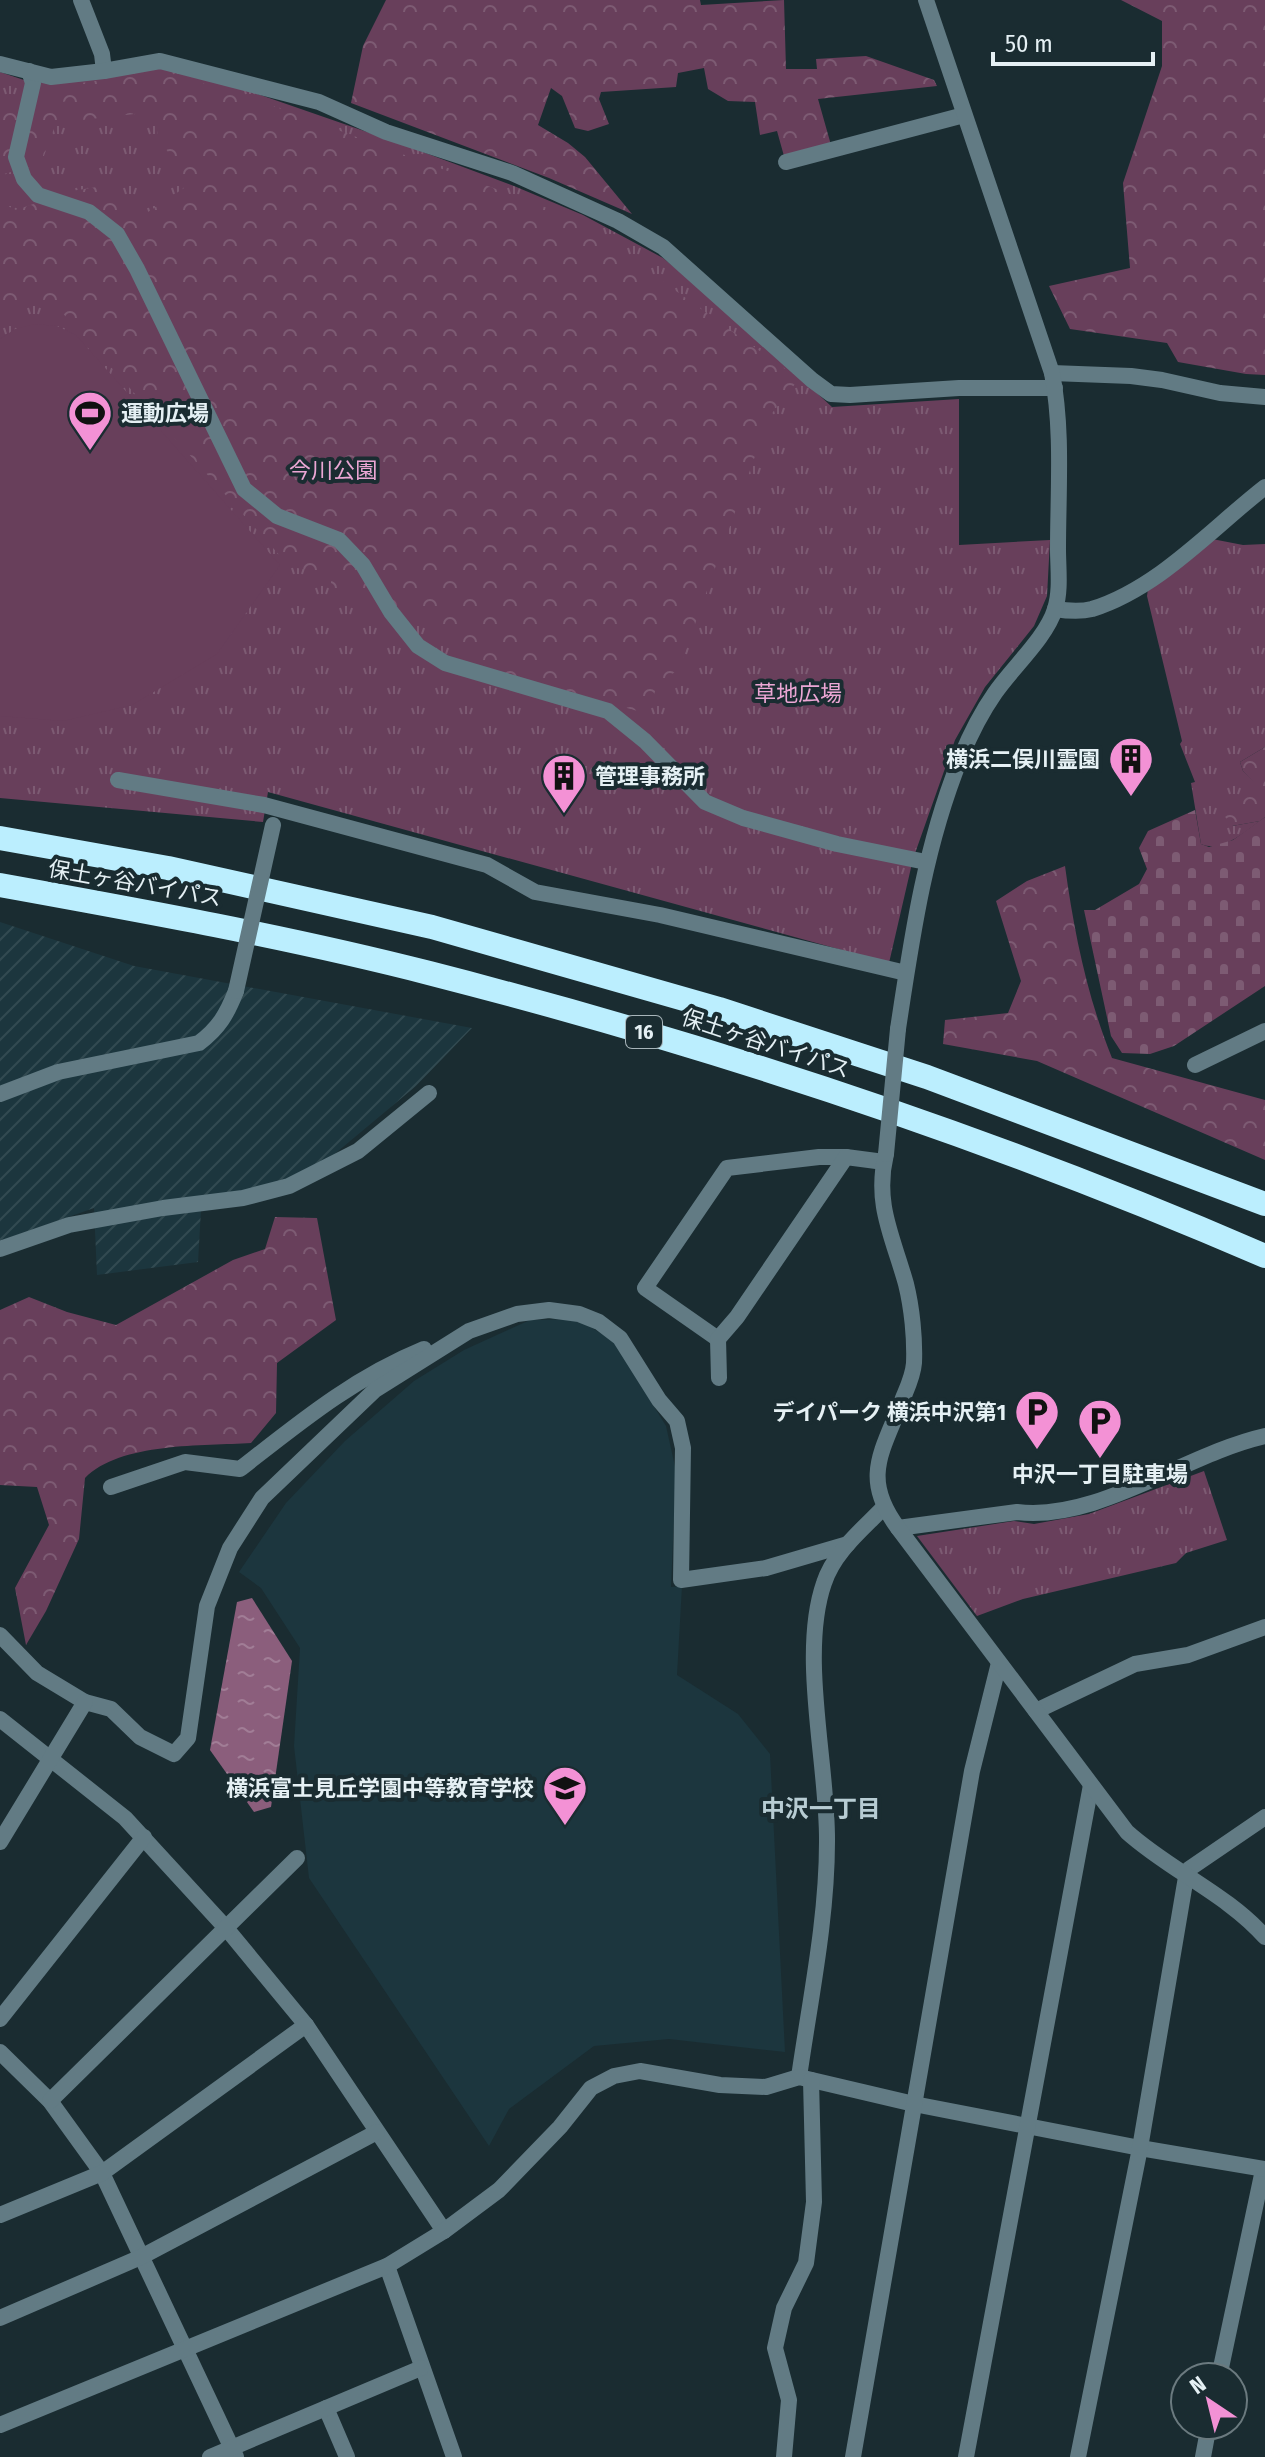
<svg xmlns="http://www.w3.org/2000/svg" width="1265" height="2457" font-family="'Fira Sans Condensed','Noto Sans JP',sans-serif">
<style>
.built{fill:#1c363e}
.industrial{fill:url(#industrial-furrows)}
.grass{fill:url(#grass-tufts)}
.forest{fill:url(#forest-crowns)}
.cemetery{fill:url(#cemetery-stones)}
.garden{fill:#683f5b}
.water{fill:url(#water-ripples)}
.lines{fill:none;stroke-linecap:round;stroke-linejoin:round}
.pedestrian{stroke:#627b84;stroke-width:16}
.minor{stroke:#627b84;stroke-width:16}
.tertiary{stroke:#627b84;stroke-width:16}
.motorway{stroke:#bbeefe;stroke-width:24}
.minor-bridge{stroke:#627b84;stroke-width:16}
.tertiary-bridge{stroke:#627b84;stroke-width:16}
.labels{text-anchor:middle;stroke-width:8;stroke-linejoin:round;paint-order:stroke}
.shield{fill:#1a2c31;stroke:#a8b5ba;stroke-width:2}
.shield-label{font-size:20px;font-weight:bold;fill:#e5f0f4}
.poi-label{font-size:22px;font-weight:bold;fill:#e5f0f4;stroke:#1a2c31;text-anchor:end}
.park-label{font-size:22px;fill:#eca7d5;stroke:#1a2c31}
.street-label{font-size:22px;fill:#e5f0f4;stroke:#1a2c31}
.neighbourhood-label{font-size:24px;font-weight:bold;fill:#b7ccd3;stroke:#1a2c31}
</style>
<defs>
<pattern id="industrial-furrows" width="10" height="10" patternUnits="userSpaceOnUse" patternTransform="scale(2)"><rect width="10" height="10" fill="#1c363e"/><path d="M-1 1l2-2M0 10L10 0M9 11l2-2" fill="none" stroke="#324a51"/></pattern>
<pattern id="grass-tufts" width="24" height="20" patternUnits="userSpaceOnUse" patternTransform="scale(2)"><rect width="24" height="20" fill="#683f5b"/><path d="M3 7l-1-3M5 7V3M7 7l1-3M15 17l-1-3M17 17v-4M19 17l1-3" fill="none" stroke="#7d5b73"/></pattern>
<pattern id="forest-crowns" width="20" height="18" patternUnits="userSpaceOnUse" patternTransform="scale(2)"><rect width="20" height="18" fill="#683f5b"/><path d="M2 6a3 3 0 1 1 6 0M12 15a3 3 0 1 1 6 0" fill="none" stroke="#7d5b73"/></pattern>
<pattern id="cemetery-stones" width="16" height="16" patternUnits="userSpaceOnUse" patternTransform="scale(2)"><rect width="16" height="16" fill="#683f5b"/><path d="M2 7V4a2 2 0 0 1 4 0v3zM10 15v-3a2 2 0 0 1 4 0v3z" fill="#7d5b73"/></pattern>
<pattern id="water-ripples" width="26" height="14" patternUnits="userSpaceOnUse" patternTransform="scale(2)"><rect width="26" height="14" fill="#8b5e7c"/><path d="M2 4q2-2 4 0t4 0M15 11q2-2 4 0t4 0" fill="none" stroke="#a17d96"/></pattern>
</defs>
<rect width="100%" height="100%" fill="#1a2c31"/>
<polygon class="built" points="577,1319 614,1341 666,1426 676,1471 671,1587 682,1586 677,1675 738,1714 770,1754 785,2052 669,2039 594,2046 509,2109 489,2146 309,1878 294,1746 300,1648 261,1588 239,1572 286,1503 345,1441 414,1381 464,1350 530,1320"/>
<polygon class="industrial" points="0,922 134,966 472,1028 416,1086 331,1157 298,1175 201,1210 198,1262 97,1275 94,1208 0,1241"/>
<g class="grass">
<polygon points="162,65 240,88 396,142 514,186 583,215 663,258 728,311 832,407 959,399 959,545 1050,540 1047,596 1034,626 985,687 955,740 913,859 889,963 268,792 263,822 0,798 0,72 33,83"/>
<path d="M 1207,538 L 1243,545 L 1265,544 L 1265,747 L 1240,762 L 1243,771 L 1258,785 L 1232,826 L 1260,821 C 1244,832 1222,853 1201,844 L 1191,783 L 1195,782 L 1180,744 L 1182,741 L 1147,596 L 1148,589 Z"/>
<polygon points="1204,1471 1227,1540 1186,1553 1176,1563 1023,1599 977,1616 917,1536 1014,1521 1034,1524 1089,1514"/>
</g>
<g class="forest">
<polygon points="386,0 700,0 701,5 784,0 786,69 817,69 816,59 866,56 934,80 937,86 818,99 831,145 784,156 777,131 760,135 755,102 728,101 708,89 704,68 678,73 676,87 601,92 599,99 609,124 588,131 575,128 562,96 551,88 538,125 568,143 585,157 632,214 549,178 351,103 363,46"/>
<polygon points="1121,0 1265,0 1265,375 1246,374 1178,362 1167,343 1070,329 1049,286 1130,268 1123,183 1162,66 1162,21"/>
<polygon points="154,70 241,94 574,218 799,379 769,417 679,669 657,685 648,714 463,661 412,614 331,589 331,573 290,567 50,299 10,305 0,315 0,202 16,210 71,191 110,185 142,216 190,184 157,136 160,111 82,120 64,101 41,164 0,175 0,117 33,87 90,82"/>
<polygon points="1265,747 1265,817 1260,821 1232,826 1220,810 1257,785 1243,771 1240,762"/>
<path d="M 1065,866 C 1074,932 1087,996 1112,1058 L 1265,1100 L 1265,1160 L 1037,1061 L 943,1044 L 945,1020 L 1008,1013 L 1021,981 L 996,901 L 1027,881 Z"/>
<path d="M 275,1217 L 317,1218 L 336,1320 L 277,1363 L 276,1413 L 251,1443 C 204,1446 120,1442 85,1478 L 79,1539 L 46,1611 L 26,1645 L 15,1588 L 49,1525 L 37,1487 L 0,1485 L 0,1310 L 29,1297 L 67,1312 L 116,1325 L 233,1260 L 265,1249 Z"/>
</g>
<polygon class="cemetery" points="1195,810 1201,844 1209,847 1233,840 1265,817 1265,986 1174,1046 1150,1054 1122,1053 1111,1036 1084,910 1095,910 1139,884 1147,869 1139,848 1148,831"/>
<polygon class="garden" points="35,324 57,326 76,335 280,565 217,654 132,705 63,721 0,716 0,339 15,329"/>
<polygon class="water" points="252,1598 292,1661 271,1807 254,1812 210,1750 237,1602"/>
<g class="lines">
<polyline class="pedestrian" points="29,71 33,83 16,157 24,179 38,195 89,212 117,234 137,269 244,489 277,516 339,540 363,565 391,612 418,646 445,663 608,711 645,741 705,802 743,818 837,844 926,862"/>
<g class="minor">
<polyline points="81,0 102,54 104,71"/>
<polyline points="0,64 51,77 104,71 160,61 319,102 386,132 512,173 618,221 663,247 812,380 831,394 850,395 959,388 1055,388"/>
<polyline points="786,162 964,115"/>
<polyline points="1052,373 1131,376 1162,380 1220,393 1265,397"/>
<path d="M 1055,609 C 1068,611 1080,612 1092,609 C 1159,588 1211,529 1265,487"/>
<polyline points="118,780 264,805 487,865 535,892 660,915 906,973"/>
<polyline points="1195,1065 1265,1031"/>
<path d="M 0,1094 L 58,1072 L 199,1043 C 219,1028 227,1014 236,991"/>
<polyline points="0,1249 69,1225 163,1208 243,1198 289,1186 358,1151 429,1093"/>
<polyline points="718,1339 645,1288 727,1168 819,1157 846,1157"/>
<polyline points="719,1378 718,1339 737,1317 846,1157 884,1162"/>
<path d="M 111,1487 L 185,1462 L 240,1469 C 299,1423 353,1378 424,1349"/>
<path d="M 898,1528 L 1017,1512 C 1098,1522 1185,1454 1265,1436"/>
<polyline points="0,1635 37,1673 85,1702 111,1709 140,1737 174,1754 188,1738 207,1606 230,1548 262,1498 375,1390 469,1331 517,1314 549,1310 579,1314 599,1322 620,1338 659,1400 677,1421 683,1448 681,1580 766,1568 848,1544"/>
<polyline points="1036,1711 1135,1664 1188,1655 1265,1627"/>
<polyline points="0,1719 125,1818 226,1928 306,2025 444,2231"/>
<polyline points="0,1842 85,1702"/>
<polyline points="0,2019 144,1837"/>
<polyline points="0,2052 50,2101 102,2173 236,2457"/>
<path d="M 799,2077 C 810,2000 827,1920 827,1842 C 828,1765 799,1655 824,1583 C 834,1552 862,1530 884,1507"/>
<polyline points="50,2101 297,1858"/>
<polyline points="0,2215 102,2173 306,2025"/>
<polyline points="387,2266 454,2457"/>
<polyline points="0,2318 141,2257 377,2132"/>
<polyline points="1219,2377 1263,2170"/>
<polyline points="326,2408 347,2457"/>
<polyline points="0,2425 387,2266 444,2231 499,2190 560,2127 591,2088 614,2076 640,2071 720,2085 766,2087 799,2077 914,2104 1140,2148 1265,2169"/>
<polyline points="210,2457 421,2368"/>
<polyline points="784,2457 789,2400 775,2348 784,2308 806,2263 814,2202 811,2080"/>
<polyline points="853,2457 972,1771 999,1663"/>
<polyline points="966,2457 1091,1785"/>
<polyline points="1078,2457 1140,2148 1186,1877 1189,1869 1265,1817"/>
<polyline points="1203,2457 1209,2425"/>
</g>
<g class="tertiary">
<path d="M 898,1029 C 912,936 925,845 961,757 C 970,735 981,713 995,693 C 1012,668 1046,638 1055,609 C 1061,591 1058,568 1058,549 C 1058,491 1063,430 1052,373 L 926,0"/>
<path d="M 886,1154 C 874,1204 893,1237 906,1284 C 912,1308 915,1339 914,1363 C 913,1376 908,1386 903,1398 C 883,1451 860,1477 898,1528 L 1127,1832 C 1169,1870 1227,1894 1265,1937"/>
</g>
<g class="motorway">
<polyline points="0,838 168,868 432,927 719,1009 927,1077 1265,1204"/>
<path d="M 0,885 C 144,911 288,937 429,973 C 714,1046 995,1139 1265,1256"/>
</g>
<polyline class="minor-bridge" points="236,991 273,825"/>
<polyline class="tertiary-bridge" points="886,1154 898,1029"/>
</g>
<defs>
<g id="stadium-pin" transform="scale(2.3)"><path d="M0 17L-7.5 6A9.5 9.5 0 1 1 7.5 6Z" fill="#f391d5" stroke="#1a2c31"/><path d="M0-5a6.5 5 0 1 0 0 10a6.5 5 0 1 0 0-10ZM-3.5-1.8h7v3.6h-7Z" fill="#111"/></g>
<g id="building-pin" transform="scale(2.3)"><path d="M0 17L-7.5 6A9.5 9.5 0 1 1 7.5 6Z" fill="#f391d5" stroke="#1a2c31"/><path d="M-4-6H4V6H1V3H-1V6H-4ZM-2.5-4.3h1.7v1.8h-1.7ZM.8-4.3h1.7v1.8H.8ZM-2.5-1h1.7V.8h-1.7ZM.8-1h1.7V.8H.8Z" fill="#111"/></g>
<g id="parking-pin" transform="scale(2.3)"><path d="M0 17L-7.5 6A9.5 9.5 0 1 1 7.5 6Z" fill="#f391d5" stroke="#1a2c31"/><path d="M-3.5-5.5H1a3.5 3.5 0 0 1 0 7H-1V5.5H-3.5ZM-1-3.4V-.6H.8a1.4 1.4 0 0 0 0-2.8Z" fill="#111"/></g>
<g id="school-pin" transform="scale(2.3)"><path d="M0 17L-7.5 6A9.5 9.5 0 1 1 7.5 6Z" fill="#f391d5" stroke="#1a2c31"/><path d="M0-5L7-2L0 1L-7-2ZM-4 1L0 2.5L4 1V4Q0 6-4 4Z" fill="#111"/></g>
</defs>
<g fill-rule="evenodd">
<use href="#stadium-pin" x="90" y="413"/>
<use href="#building-pin" x="1131" y="759"/>
<use href="#building-pin" x="564" y="776"/>
<use href="#parking-pin" x="1037" y="1412"/>
<use href="#parking-pin" x="1100" y="1421"/>
<use href="#school-pin" x="565" y="1788"/>
</g>
<g class="labels">
<rect class="shield" x="626" y="1016" width="36" height="32" rx="6"/>
<g class="shield-label">
<text x="644" y="1039">16</text>
</g>
<g class="poi-label">
<text x="121" y="421" text-anchor="start">運動広場</text>
<text x="1100" y="767">横浜二俣川霊園</text>
<text x="595" y="784" text-anchor="start">管理事務所</text>
<text x="1006" y="1420">デイパーク 横浜中沢第1</text>
<text x="1100" y="1482" text-anchor="middle">中沢一丁目駐車場</text>
<text x="534" y="1796">横浜富士見丘学園中等教育学校</text>
</g>
<g class="park-label">
<text x="333" y="478">今川公園</text>
<text x="798" y="701">草地広場</text>
</g>
<g class="street-label">
<text transform="translate(135 883) rotate(10)" y="8">保土ヶ谷バイパス</text>
<text transform="translate(766 1043) rotate(18)" y="8">保土ヶ谷バイパス</text>
</g>
<g class="neighbourhood-label">
<text x="821" y="1817">中沢一丁目</text>
</g>
</g>
<g transform="translate(1209 2401) rotate(325)"><circle r="38" fill="#1a2c31" stroke="#6b7a7f" stroke-width="2"/>
<path d="M0-6L14 30L0 20L-14 30Z" fill="#f391d5"/>
<text y="-12" font-size="22" font-weight="bold" text-anchor="middle" fill="#e5f0f4">N</text>
</g>
<path d="M993 52v12h160v-12" fill="none" stroke="#e5f0f4" stroke-width="4"/>
<text x="1005" y="52" font-size="24" fill="#e5f0f4" stroke="#1a2c31" stroke-width="6" paint-order="stroke">50 m</text>
</svg>
